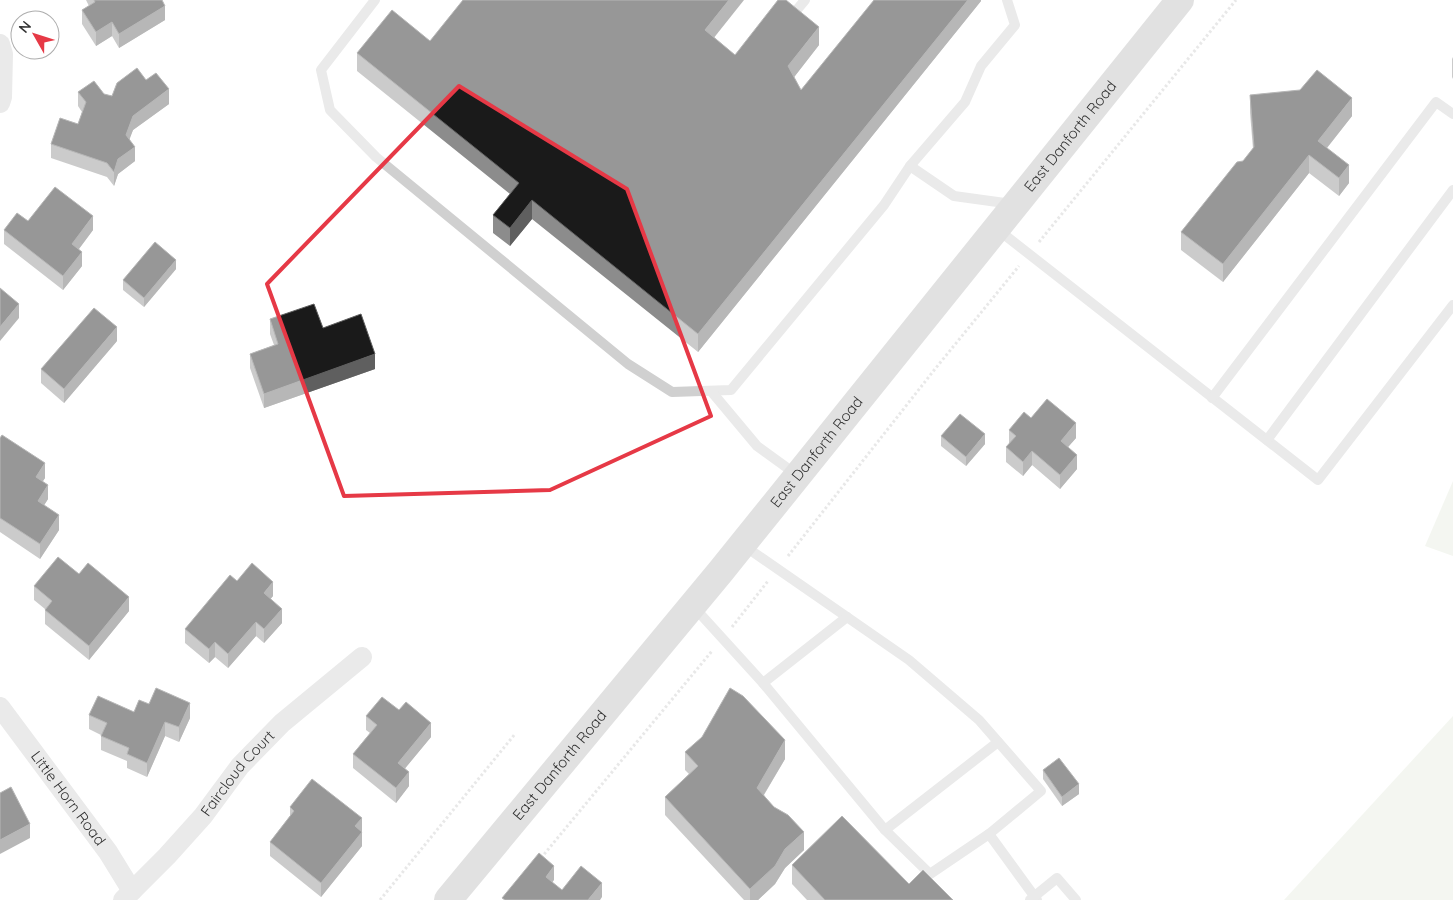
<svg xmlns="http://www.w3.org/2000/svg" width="1453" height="900" font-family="Quicksand,sans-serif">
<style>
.green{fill:#e6ecdf}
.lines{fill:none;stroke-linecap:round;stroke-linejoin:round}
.path{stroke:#cdcdcd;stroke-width:3;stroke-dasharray:2.5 2.5;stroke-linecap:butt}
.lane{stroke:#d0d0d0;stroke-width:10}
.street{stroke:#d0d0d0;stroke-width:20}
.secondary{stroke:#bdbdbd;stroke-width:28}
.wall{fill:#8c8c8c}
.shaded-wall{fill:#5f5f5f}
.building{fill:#1a1a1a;stroke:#5f5f5f}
.marked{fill:none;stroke:#e63946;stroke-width:4;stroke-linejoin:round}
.labels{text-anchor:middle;stroke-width:5;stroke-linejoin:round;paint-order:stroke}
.street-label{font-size:15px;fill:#333;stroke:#fff}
</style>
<rect width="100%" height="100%" fill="#fff"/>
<g class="green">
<polygon points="1453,481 1453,556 1425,546"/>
<polygon points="1453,716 1453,900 1284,900"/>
</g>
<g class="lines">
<g class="path">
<polyline points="1039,242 1236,0"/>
<polyline points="788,556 935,369 1019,266"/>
<polyline points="732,627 768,581"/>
<polyline points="541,858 712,651"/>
<polyline points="380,900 515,734"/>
</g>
<g class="lane">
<polyline points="375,0 321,70 330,110 376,157 628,364 672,392 731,390 884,205 910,166 965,102 981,66 1015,25 1007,0"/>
<polyline points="795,12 805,0"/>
<polyline points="910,166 954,196 1012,204"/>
<polyline points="997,229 1318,480 1453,305"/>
<polyline points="711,391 757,446 797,475"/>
<polyline points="1212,398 1436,102 1453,114"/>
<polyline points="1267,440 1453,190"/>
<polyline points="743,545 909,660 979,720 1041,791 989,834"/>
<polyline points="693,606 763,683 885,830 930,874 989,834 1037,900"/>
<polyline points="763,683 847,617"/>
<polyline points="885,830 998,742"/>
<polyline points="1030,900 1057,878 1076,900"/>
</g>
<g class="street">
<polyline points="0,44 3,54 2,97 0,103"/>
<path id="s1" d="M 0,707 L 108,852 L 132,891"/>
<path id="s2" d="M 123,900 L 167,856 L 203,816 L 240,766 L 282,723 L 362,657"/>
</g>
<path class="secondary" id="s3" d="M 448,900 L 721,571 L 1180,0"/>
</g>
<g class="wall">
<polygon points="86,0 162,0 165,20 119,48 112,36 96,46 82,24 82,10 89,6"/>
<polygon points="981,0 981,1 698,352 532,219 510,246 493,233 493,215 510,194 357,71 357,53 430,41 714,37 735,55 819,45 794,77 801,90"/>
<polygon points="1453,57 1453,79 1452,77 1452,59"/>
<polygon points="146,80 169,104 133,130 129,139 135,161 118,174 114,186 107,177 51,158 51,144 78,124 82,112 78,106 78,92 104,94 112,96"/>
<polygon points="1250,95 1352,116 1327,148 1349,183 1339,196 1309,173 1223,282 1181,250 1181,232 1243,161 1253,149 1250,113"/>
<polygon points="28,221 93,230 79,249 82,266 63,290 4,244 4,230"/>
<polygon points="176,269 144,307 123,290 123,280"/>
<polygon points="270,319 323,328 375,369 264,408 250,368 250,354 274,345 270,334"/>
<polygon points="117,341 64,403 41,383 41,369"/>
<polygon points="1031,418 1076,438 1068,447 1077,469 1060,489 1032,465 1023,476 1006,462 1006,447 1009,444 1009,430"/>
<polygon points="941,436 985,444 966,466 941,446"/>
<polygon points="0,438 45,478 43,481 48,499 44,505 59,530 40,559 0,532"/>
<polygon points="79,574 129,611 89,660 45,624 45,609 34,600 34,586"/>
<polygon points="237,581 273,596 270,599 282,623 264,643 256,636 228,668 215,657 209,663 185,643 185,629"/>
<polygon points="149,704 190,718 179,742 165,736 147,777 127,768 127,761 101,750 101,735 89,729 89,715 134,712"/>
<polygon points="366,716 431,737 405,768 409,786 396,803 353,768 353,754 370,733 366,730"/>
<polygon points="685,752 785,759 764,795 804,850 785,868 775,884 758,900 744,900 665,815 665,797 689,774 685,770"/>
<polygon points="1043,770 1079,794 1062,806 1043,779"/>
<polygon points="290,807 362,818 362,846 321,897 270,856 270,842 290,816"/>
<polygon points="792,865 909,884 953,900 807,900 792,884"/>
</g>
<g class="shaded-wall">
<polygon points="729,0 744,0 705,49 705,30"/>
<polygon points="968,0 981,0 981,1 698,352 698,334"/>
<polygon points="165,6 165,20 119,48 119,34"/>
<polygon points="112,22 112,36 96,46 96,32"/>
<polygon points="819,27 819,45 788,85 788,66"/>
<polygon points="169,89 169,104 133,130 126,149 126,135 133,116"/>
<polygon points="1352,98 1352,116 1318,159 1318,141"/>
<polygon points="135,147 135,161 118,174 114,186 114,172 118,159"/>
<polygon points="1309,155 1309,173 1223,282 1223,264"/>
<polygon points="1349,165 1349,183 1339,196 1339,178"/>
<polygon points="532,200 532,219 510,246 510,228"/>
<polygon points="93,216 93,230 72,258 72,244"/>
<polygon points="82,252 82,266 63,290 63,276"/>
<polygon points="176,260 176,269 144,307 144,298"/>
<polygon points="19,304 19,318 0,341 0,327"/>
<polygon points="117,327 117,341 64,403 64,389"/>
<polygon points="375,354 375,369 264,408 264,394"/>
<polygon points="1076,423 1076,438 1061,455 1061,441"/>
<polygon points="985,434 985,444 966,466 966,457"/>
<polygon points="1032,451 1032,465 1023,476 1023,462"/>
<polygon points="1077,455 1077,469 1060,489 1060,475"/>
<polygon points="45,463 45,478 36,491 36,477"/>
<polygon points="48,485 48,499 38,515 38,501"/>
<polygon points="59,515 59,530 40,559 40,544"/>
<polygon points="273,582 273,596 264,607 264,593"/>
<polygon points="129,597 129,611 89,660 89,646"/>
<polygon points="282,609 282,623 264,643 264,629"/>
<polygon points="256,622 256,636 228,668 228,654"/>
<polygon points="215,642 215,657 209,663 209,649"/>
<polygon points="190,703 190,718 179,742 179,727"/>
<polygon points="165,722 165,736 147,777 147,763"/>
<polygon points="431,723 431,737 398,777 398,763"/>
<polygon points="785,740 785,759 757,806 757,788"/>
<polygon points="409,772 409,786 396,803 396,788"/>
<polygon points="1079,784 1079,794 1062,806 1062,797"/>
<polygon points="362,818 362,832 355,826"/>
<polygon points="30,824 30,838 0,854 0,840"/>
<polygon points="362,832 362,846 321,897 321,883"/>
<polygon points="804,832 804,850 785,868 775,884 758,900 750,900 750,889 785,849"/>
<polygon points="554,866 554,880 546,891 546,877"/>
<polygon points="602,883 602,897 600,900 588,900"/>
</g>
<g class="building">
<polygon points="94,0 162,0 165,6 119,34 112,22 96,32 82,10 95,2"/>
<polygon points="463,0 729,0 705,30 735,55 778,0 786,0 819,27 788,66 801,90 874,0 968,0 698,334 532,200 510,228 493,215 519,183 357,53 392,10 430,41"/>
<polygon points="137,68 146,80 156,73 169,89 133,116 126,135 135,147 118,159 114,172 107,163 51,144 60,118 78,124 86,102 78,92 94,81 104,94 112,96 117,83"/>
<polygon points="1317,70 1352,98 1318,141 1349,165 1339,178 1309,155 1223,264 1181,232 1237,162 1243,161 1254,147 1250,95 1300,90"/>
<polygon points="55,187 93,216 72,244 82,252 63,276 4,230 17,213 28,221"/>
<polygon points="155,242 176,260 144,298 123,280"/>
<polygon points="0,288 19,304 0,327"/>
<polygon points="314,304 323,328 361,314 375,354 264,394 250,354 278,344 270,319"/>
<polygon points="94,308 117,327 64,389 41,369"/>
<polygon points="1047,399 1076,423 1061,441 1077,455 1060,475 1032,451 1023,462 1006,447 1016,436 1009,430 1024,412 1031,418"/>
<polygon points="960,414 985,434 966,457 941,436"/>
<polygon points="2,435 45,463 36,477 48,485 38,501 59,515 40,544 0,518 0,438"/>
<polygon points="58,557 79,574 88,563 129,597 89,646 45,610 52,601 34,586"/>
<polygon points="252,563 273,582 264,593 282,609 264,629 256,622 228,654 215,642 209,649 185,629 230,575 237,581"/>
<polygon points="156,688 190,703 179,727 165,722 147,763 127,754 129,748 101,736 107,723 89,715 98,696 134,712 139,700 149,704"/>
<polygon points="730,688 743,696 785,740 757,788 774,807 788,815 804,832 785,849 775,866 750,889 665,797 698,766 685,752 702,737"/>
<polygon points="382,697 399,710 406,702 431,723 398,763 409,772 396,788 353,754 377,725 366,716"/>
<polygon points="1059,758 1079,784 1062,797 1043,770"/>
<polygon points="312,779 362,818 355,826 362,832 321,883 270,842 294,811 290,807"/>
<polygon points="11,787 30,824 0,840 0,793"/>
<polygon points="842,816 909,884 923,870 953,900 825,900 792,865"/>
<polygon points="539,853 554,866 546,877 562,890 581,866 602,883 588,900 505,900 502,898"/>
</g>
<path d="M0 0H1453V900H0ZM 459,86 L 627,189 L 711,416 L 550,490 L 344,496 L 267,284 Z" fill="#fff" fill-opacity=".55" fill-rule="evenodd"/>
<path class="marked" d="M 459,86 L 627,189 L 711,416 L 550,490 L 344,496 L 267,284 Z"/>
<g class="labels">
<g class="street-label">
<text dy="5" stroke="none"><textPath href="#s3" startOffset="985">East Danforth Road</textPath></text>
<text dy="5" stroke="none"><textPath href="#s3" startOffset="580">East Danforth Road</textPath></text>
<text dy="5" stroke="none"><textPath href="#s3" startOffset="175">East Danforth Road</textPath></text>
<text dy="5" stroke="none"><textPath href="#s2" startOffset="171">Faircloud Court</textPath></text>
<text dy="5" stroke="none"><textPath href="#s1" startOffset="114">Little Horn Road</textPath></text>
</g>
</g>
<g transform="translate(35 35) rotate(309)"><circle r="24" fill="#ffffff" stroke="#adadad"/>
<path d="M0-4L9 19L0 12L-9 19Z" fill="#e63946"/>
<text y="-8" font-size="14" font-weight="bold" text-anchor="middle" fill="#333333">N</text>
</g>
</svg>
